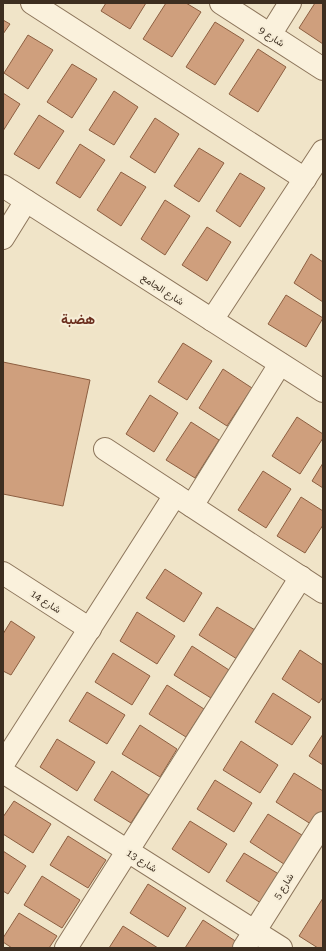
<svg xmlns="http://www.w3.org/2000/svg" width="326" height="951" font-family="'Roboto Serif',Vazirmatn,serif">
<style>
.building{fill:#cf9f7d;stroke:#8d5f41}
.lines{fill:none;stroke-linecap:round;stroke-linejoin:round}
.minor-casing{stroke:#8d765c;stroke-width:24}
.minor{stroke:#faf1dc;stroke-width:22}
.labels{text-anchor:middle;stroke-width:4;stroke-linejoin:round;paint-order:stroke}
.street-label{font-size:10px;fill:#3d2e20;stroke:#f7eed8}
.district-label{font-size:14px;font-weight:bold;fill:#6b2e1e;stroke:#f7eed8}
</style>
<rect width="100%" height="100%" fill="#f0e4c8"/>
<g class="building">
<polygon points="106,3 146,3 130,29 101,11"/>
<polygon points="166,3 186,3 201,12 172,57 143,39"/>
<polygon points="315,3 323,3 323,44 299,28"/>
<polygon points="3,20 10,24 3,34"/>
<polygon points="215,22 244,40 215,85 186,67"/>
<polygon points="28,35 53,50 28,89 4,73"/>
<polygon points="258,49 286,67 258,112 229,94"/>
<polygon points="72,64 97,79 72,118 47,102"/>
<polygon points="114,91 138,107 114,145 89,130"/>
<polygon points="3,93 20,104 3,131"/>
<polygon points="39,115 64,131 39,169 14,154"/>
<polygon points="155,118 179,134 155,173 130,157"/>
<polygon points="80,144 105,160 80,198 56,183"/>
<polygon points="199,148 224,163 199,202 174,186"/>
<polygon points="121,172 146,187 121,226 97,210"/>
<polygon points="240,173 265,188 240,227 216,211"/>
<polygon points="165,200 190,216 165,255 141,239"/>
<polygon points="207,227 231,242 207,281 182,265"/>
<polygon points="311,254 323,262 323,302 294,283"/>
<polygon points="286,295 323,318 306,347 268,324"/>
<polygon points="183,343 212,361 187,400 158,382"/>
<polygon points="3,362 90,380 63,506 3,494"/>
<polygon points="223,369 252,388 227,426 199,408"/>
<polygon points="150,395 178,413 154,452 126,434"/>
<polygon points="297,417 323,434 323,438 300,474 272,456"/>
<polygon points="191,422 219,440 195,478 166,460"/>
<polygon points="323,463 323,488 312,481"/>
<polygon points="263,471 291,489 266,528 238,510"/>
<polygon points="301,497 323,511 323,525 305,553 277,536"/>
<polygon points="165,569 202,593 184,622 146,598"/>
<polygon points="217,607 255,630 237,659 199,635"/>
<polygon points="137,612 175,636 157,664 120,641"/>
<polygon points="11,621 35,637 11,675 3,671 3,634"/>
<polygon points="192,646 229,670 211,698 174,675"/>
<polygon points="300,650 323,665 323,697 319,703 282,679"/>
<polygon points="113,653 150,676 132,705 95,682"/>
<polygon points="167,685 204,709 186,737 149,714"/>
<polygon points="87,692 125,715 107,744 69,721"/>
<polygon points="273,693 311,717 292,745 255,722"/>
<polygon points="140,725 177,749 160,777 122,754"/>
<polygon points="323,734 323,765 309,756"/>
<polygon points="57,739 95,762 77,791 40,767"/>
<polygon points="241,741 278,765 260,793 223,770"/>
<polygon points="112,771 149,795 131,823 94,800"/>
<polygon points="294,773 323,791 323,811 314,826 276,802"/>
<polygon points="215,780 252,803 234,832 197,809"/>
<polygon points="14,801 51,824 33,853 3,834 3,817"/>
<polygon points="268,814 305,837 287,866 250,842"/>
<polygon points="190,821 227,844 209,873 172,849"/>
<polygon points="68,836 106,860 88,888 50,865"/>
<polygon points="3,851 26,866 8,894 3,891"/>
<polygon points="244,853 282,876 264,905 226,881"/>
<polygon points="42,876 80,900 62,928 24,905"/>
<polygon points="148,884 186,908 168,937 130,913"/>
<polygon points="323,898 323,948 318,948 299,936"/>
<polygon points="19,913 57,936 49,948 12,948 3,942 3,938"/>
<polygon points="203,920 240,944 237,948 185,948"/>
<polygon points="123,926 158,948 109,948"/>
</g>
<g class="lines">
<g class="minor-casing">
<g id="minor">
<polyline points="32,3 305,179"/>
<polyline points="221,3 323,69"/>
<polyline points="270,35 290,3"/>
<polyline points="3,186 323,391"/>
<polyline points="3,238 26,201"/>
<polyline points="212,320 323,151"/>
<polyline points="105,449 323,592"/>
<polyline points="192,506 280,364"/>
<polyline points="3,573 90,629"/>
<polyline points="3,764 175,495"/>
<polyline points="3,772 281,948"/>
<polyline points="66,948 301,577"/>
<polyline points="244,948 323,823"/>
</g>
</g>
<use href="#minor" class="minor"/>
</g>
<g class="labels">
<g class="street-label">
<text transform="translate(272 36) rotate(33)" y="4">شارع 9</text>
<text transform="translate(163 289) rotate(33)" y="4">شارع الجامع</text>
<text transform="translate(46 601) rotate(33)" y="4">شارع 14</text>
<text transform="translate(142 860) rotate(32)" y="4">شارع 13</text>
<text transform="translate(283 886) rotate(-58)" y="4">شارع 5</text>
</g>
<g class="district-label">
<text x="78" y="324">هضبة</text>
</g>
</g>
<rect width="326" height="951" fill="none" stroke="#3d2e20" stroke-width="8"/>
</svg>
